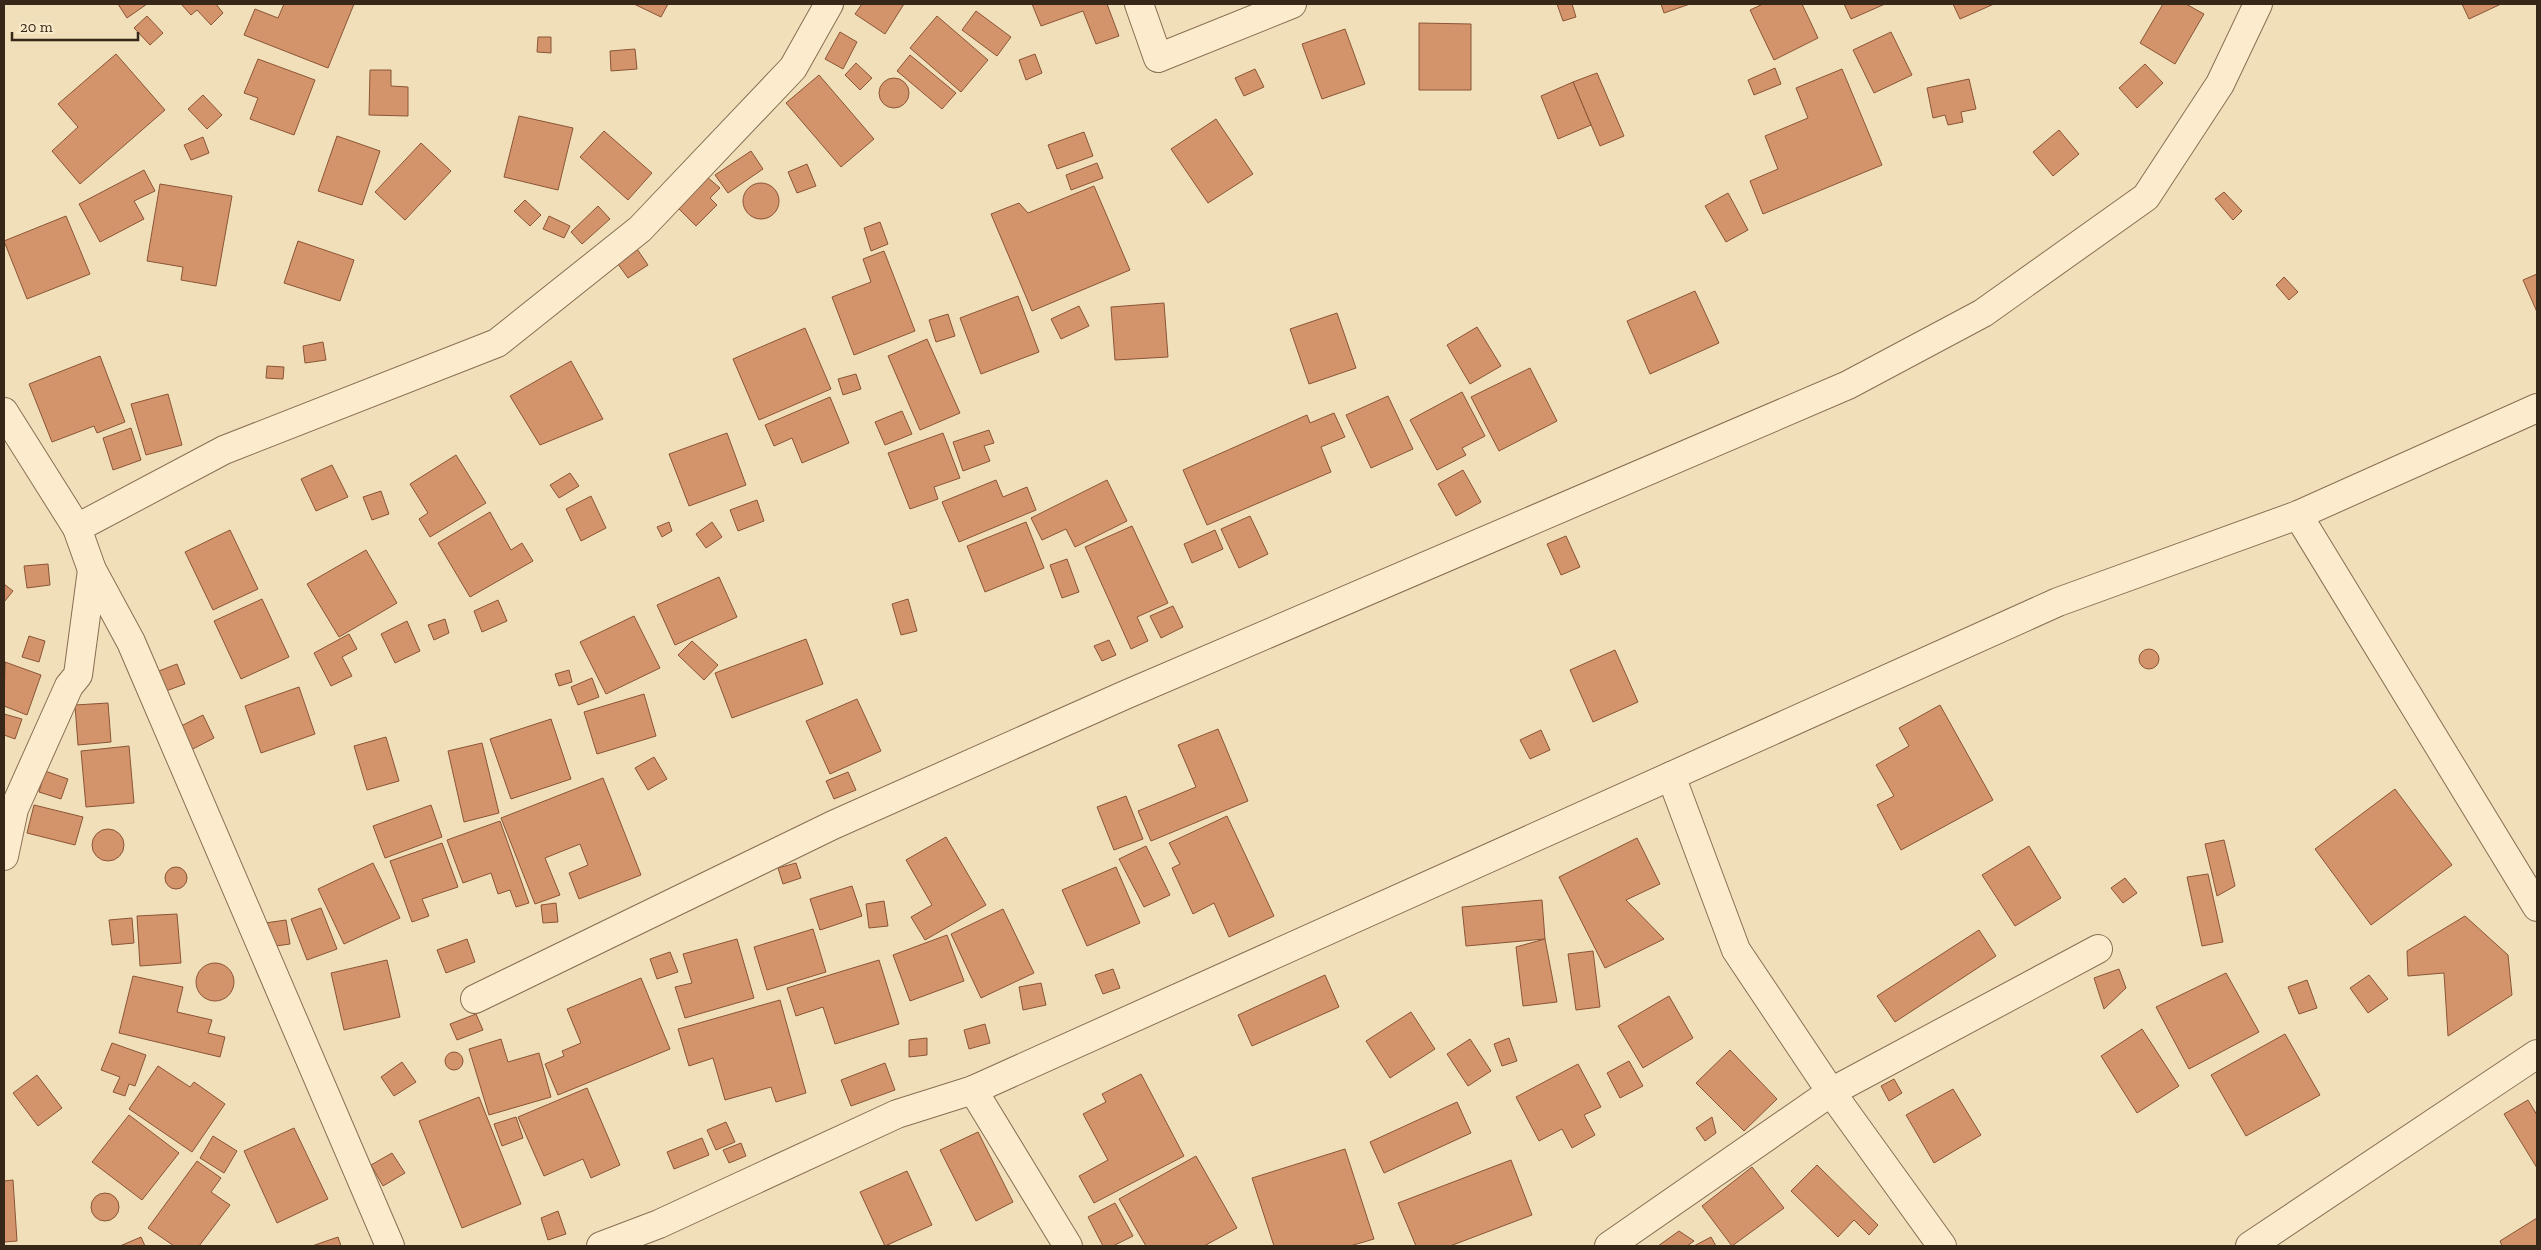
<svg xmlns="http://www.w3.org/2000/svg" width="2541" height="1250" font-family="'Zilla Slab',serif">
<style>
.building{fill:#d3946b;stroke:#8a5536}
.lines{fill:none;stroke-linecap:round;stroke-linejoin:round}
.minor-casing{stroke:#896e53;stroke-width:30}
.minor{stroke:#fceccd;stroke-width:28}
</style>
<rect width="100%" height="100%" fill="#f1dfb9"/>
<g class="building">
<polygon points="118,4 147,4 127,18"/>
<polygon points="181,4 216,4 223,13 211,25 197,10 191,15"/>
<polygon points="284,4 354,4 328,68 244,35 255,9 278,18"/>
<polygon points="634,4 668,4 661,17"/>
<polygon points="862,4 904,4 885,34 855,14"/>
<polygon points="1032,4 1107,4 1119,36 1096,44 1083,11 1041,26"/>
<polygon points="1557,4 1572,4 1576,17 1563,21"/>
<polygon points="1661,4 1690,4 1664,13"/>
<polygon points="1763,4 1802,4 1818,38 1774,60 1750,10"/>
<polygon points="1844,4 1885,4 1851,19"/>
<polygon points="1953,4 1994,4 1960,19"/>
<polygon points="2163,4 2186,4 2204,14 2175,64 2140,43"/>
<polygon points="2462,4 2501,4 2469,19"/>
<polygon points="976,11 1011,37 997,56 962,30"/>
<polygon points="147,16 163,33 150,45 134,28"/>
<polygon points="937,16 988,60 961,92 910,48"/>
<polygon points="1419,23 1471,24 1471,90 1419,90"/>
<polygon points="1345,29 1365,84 1322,99 1302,44"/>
<polygon points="840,32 857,42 843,69 825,59"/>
<polygon points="1891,32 1912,75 1874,93 1853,50"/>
<polygon points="538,37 551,37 551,53 537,52"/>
<polygon points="635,49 637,69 611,71 610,51"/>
<polygon points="116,54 165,110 80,184 52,151 78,127 58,104"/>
<polygon points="1035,54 1042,73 1026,80 1019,60"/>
<polygon points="910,55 956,93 942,109 897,71"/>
<polygon points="258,59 315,80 294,135 250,119 258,98 244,93"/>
<polygon points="856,63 872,78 860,90 845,75"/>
<polygon points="2145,64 2163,83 2137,108 2119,88"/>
<polygon points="1775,68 1781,84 1754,95 1748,80"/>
<polygon points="1255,69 1264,87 1244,96 1235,78"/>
<polygon points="1842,69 1882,165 1763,214 1750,181 1778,169 1765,136 1808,118 1796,88"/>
<polygon points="370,70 391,70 391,86 408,87 408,116 369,115"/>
<polygon points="1597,73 1624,136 1600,146 1573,82"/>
<polygon points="819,75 874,139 841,167 786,103"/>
<circle cx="894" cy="93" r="15"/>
<polygon points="1969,79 1976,109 1961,112 1963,122 1948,125 1945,115 1933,118 1927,88"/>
<polygon points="1573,82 1591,125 1558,139 1541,96"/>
<polygon points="203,95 222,115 207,129 188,109"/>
<polygon points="519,116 573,128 558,190 504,177"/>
<polygon points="1216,119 1253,174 1208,203 1171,149"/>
<polygon points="2059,130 2079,154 2053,176 2033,152"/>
<polygon points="604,131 652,173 628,200 580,157"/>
<polygon points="1084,132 1093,156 1057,169 1048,145"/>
<polygon points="337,136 380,151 362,205 318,191"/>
<polygon points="203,137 209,153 191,160 184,145"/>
<polygon points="421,143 451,171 405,220 375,192"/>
<polygon points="751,151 763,169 728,193 715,175"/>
<polygon points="1097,163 1103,178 1071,190 1066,175"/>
<polygon points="807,164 816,186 797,193 788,172"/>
<polygon points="144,170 155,191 134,201 144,219 100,242 79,204"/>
<polygon points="707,177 720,188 710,198 717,205 696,226 677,207"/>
<circle cx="761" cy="201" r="18"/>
<polygon points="160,184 232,196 216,286 181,280 183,267 147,261"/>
<polygon points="1094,186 1130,270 1032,311 991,214 1019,203 1028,213"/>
<polygon points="2224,192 2242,211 2233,220 2215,199"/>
<polygon points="1728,193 1748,230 1726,242 1705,206"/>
<polygon points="525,200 541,215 530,226 514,211"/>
<polygon points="598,206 610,219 582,244 571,232"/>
<polygon points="66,216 90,274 27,299 4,241"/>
<polygon points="549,216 570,226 564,238 543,229"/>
<polygon points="880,222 888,244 871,251 864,228"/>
<polygon points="298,241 354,260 340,301 284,283"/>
<polygon points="635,246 648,265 628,278 615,260"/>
<polygon points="884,251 915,331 854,355 832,297 871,282 863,259"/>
<polygon points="2537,274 2537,312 2523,280"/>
<polygon points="2284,277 2298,292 2289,300 2276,285"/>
<polygon points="1695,291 1719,343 1650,374 1627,321"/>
<polygon points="1018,296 1039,352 981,374 960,318"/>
<polygon points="1164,303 1168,357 1115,360 1111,307"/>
<polygon points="1079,306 1089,326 1061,339 1051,319"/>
<polygon points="1337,313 1356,368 1309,384 1290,329"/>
<polygon points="948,314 955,336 936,342 929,320"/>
<polygon points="1477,327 1501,366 1470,384 1447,345"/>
<polygon points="805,328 831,389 759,420 733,359"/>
<polygon points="927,339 960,413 920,430 888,356"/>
<polygon points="323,342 326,360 305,363 303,346"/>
<polygon points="100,356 125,422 97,433 94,426 52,442 29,384"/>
<polygon points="571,361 603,419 540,445 510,396"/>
<polygon points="267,366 284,367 283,379 266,378"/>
<polygon points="1530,368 1557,421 1499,451 1471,397"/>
<polygon points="856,374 861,389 843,395 838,379"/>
<polygon points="1462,392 1485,436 1462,448 1466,455 1437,470 1410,420"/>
<polygon points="168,394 182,445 146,455 131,404"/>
<polygon points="1388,396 1413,449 1371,468 1346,415"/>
<polygon points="830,397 849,443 802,463 792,438 774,446 765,425"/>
<polygon points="902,411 912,434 885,445 875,422"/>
<polygon points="1334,413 1345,437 1321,447 1331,472 1207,525 1183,470 1307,415 1310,423"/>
<polygon points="131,428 141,460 113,470 103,438"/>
<polygon points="989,430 994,443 984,446 990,461 963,471 953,442"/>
<polygon points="727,433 746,485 689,506 669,454"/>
<polygon points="943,433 960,478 934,487 938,499 910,509 888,453"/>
<polygon points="456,455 486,503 430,537 419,519 428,513 410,484"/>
<polygon points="332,465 348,497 316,511 301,479"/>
<polygon points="1463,470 1481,502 1456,516 1438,484"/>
<polygon points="570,473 579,486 559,498 550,485"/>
<polygon points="996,480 1003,497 1027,487 1036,510 959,542 942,502"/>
<polygon points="1107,480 1127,521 1075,547 1066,529 1042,540 1031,518"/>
<polygon points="381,491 389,514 372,520 363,497"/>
<polygon points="591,496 606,528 581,541 566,509"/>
<polygon points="757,500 764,521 738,531 730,510"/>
<polygon points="490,512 511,550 522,543 533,561 470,597 438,543"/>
<polygon points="1250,516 1268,554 1239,568 1221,529"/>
<polygon points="669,522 672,531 662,537 657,527"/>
<polygon points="712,522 722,537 706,548 696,534"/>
<polygon points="1026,522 1044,568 985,592 967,546"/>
<polygon points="1132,526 1168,603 1137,617 1148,641 1131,649 1085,547"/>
<polygon points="230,530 258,589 213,610 185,552"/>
<polygon points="1215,530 1223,549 1192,563 1184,544"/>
<polygon points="1566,536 1580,567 1561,575 1547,544"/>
<polygon points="366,550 397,603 339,637 307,584"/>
<polygon points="1067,559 1079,592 1062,598 1050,565"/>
<polygon points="48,564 50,585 27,588 24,566"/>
<polygon points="719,577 737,617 675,645 657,605"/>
<polygon points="4,584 13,591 4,602"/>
<polygon points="262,599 289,657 241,679 214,621"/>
<polygon points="908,599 917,631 901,635 892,604"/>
<polygon points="498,600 507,621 482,632 474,611"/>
<polygon points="1173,606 1183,627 1161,638 1150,616"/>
<polygon points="634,616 660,668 606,694 580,642"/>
<polygon points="445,619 449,633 434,640 428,625"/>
<polygon points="407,621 420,651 395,663 381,634"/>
<polygon points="349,634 357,649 342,657 352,676 331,686 314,653"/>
<polygon points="29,636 45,641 39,662 22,657"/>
<polygon points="806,639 823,684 732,718 715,673"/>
<polygon points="1109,640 1116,655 1102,661 1094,646"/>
<polygon points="692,641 718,665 704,680 678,655"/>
<circle cx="2149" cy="659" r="10"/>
<polygon points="1615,650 1638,702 1593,722 1570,670"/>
<polygon points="5,662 41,675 27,715 4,706"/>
<polygon points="177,664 185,684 166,691 159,671"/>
<polygon points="569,670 572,682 559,686 555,674"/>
<polygon points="592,678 599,697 578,705 571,687"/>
<polygon points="299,687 315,734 261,753 245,706"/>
<polygon points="644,694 656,736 597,754 584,712"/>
<polygon points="857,699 881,751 830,774 806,721"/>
<polygon points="108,703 111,742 78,745 75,705"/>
<polygon points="1940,705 1993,800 1901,850 1877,805 1894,796 1876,765 1909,746 1899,728"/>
<polygon points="4,714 22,719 15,739 4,735"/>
<polygon points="203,715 214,738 191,750 179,727"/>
<polygon points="551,719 571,779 511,799 490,739"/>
<polygon points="1218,729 1248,801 1151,841 1138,811 1196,787 1178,745"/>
<polygon points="1541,730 1550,750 1530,759 1520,740"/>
<polygon points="386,737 399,781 367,790 354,746"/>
<polygon points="482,743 499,813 464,822 448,751"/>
<polygon points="129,746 134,803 86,807 81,751"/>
<polygon points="654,757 667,779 648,790 635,768"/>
<polygon points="45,771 68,779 61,799 39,792"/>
<polygon points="848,772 856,790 834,799 826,781"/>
<polygon points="603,778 641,875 579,899 569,873 588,865 580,844 545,858 560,895 535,904 501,818"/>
<polygon points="2395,789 2452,865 2371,925 2315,849"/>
<polygon points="1126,796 1143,839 1114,850 1097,807"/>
<polygon points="34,805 83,817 75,845 27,833"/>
<polygon points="431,805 442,837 385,858 373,826"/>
<polygon points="1227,816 1274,916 1229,937 1214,903 1193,914 1172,868 1180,864 1169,843"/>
<polygon points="500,821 529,903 516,907 510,890 498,894 491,873 463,883 447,840"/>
<circle cx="108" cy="845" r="16"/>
<polygon points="946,837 986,905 925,940 911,917 932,905 906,860"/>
<polygon points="1637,838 1660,884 1626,900 1664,939 1605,968 1559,877"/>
<polygon points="2224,840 2235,886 2217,896 2205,844"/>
<polygon points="442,843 458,887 422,899 429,916 412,922 390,861"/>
<polygon points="1146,846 1170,895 1144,907 1119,859"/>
<polygon points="2029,846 2061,898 2015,926 1982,875"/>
<polygon points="373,863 400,918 344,944 318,889"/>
<polygon points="796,863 801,878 783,884 778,868"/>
<polygon points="1116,867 1140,923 1087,946 1062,890"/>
<circle cx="176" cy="878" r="11"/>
<polygon points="2208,874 2223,942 2202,946 2187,877"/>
<polygon points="2125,878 2137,893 2123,903 2111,888"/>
<polygon points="852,886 862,916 820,930 810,899"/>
<polygon points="1542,900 1545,939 1466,946 1462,907"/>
<polygon points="884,901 888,926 869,928 866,904"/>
<polygon points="556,903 558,922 543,923 541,905"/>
<polygon points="321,908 337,949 307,960 291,919"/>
<polygon points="1003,909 1034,973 981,998 951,934"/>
<polygon points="177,914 181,963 140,966 137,916"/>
<polygon points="2465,916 2508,955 2512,995 2448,1036 2444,973 2408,976 2407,951"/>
<polygon points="132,918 134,943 112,945 109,920"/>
<polygon points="286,920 290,944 269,947 265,923"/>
<polygon points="813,929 826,972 767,990 754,947"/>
<polygon points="1979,930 1996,956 1895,1022 1877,996"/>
<polygon points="947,935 964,981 910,1001 893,955"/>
<polygon points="467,939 475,962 446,973 437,950"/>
<polygon points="737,939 754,998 685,1018 675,987 692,983 683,954"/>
<polygon points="1545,939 1557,1002 1523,1006 1516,947"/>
<polygon points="1593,951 1600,1007 1576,1010 1568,954"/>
<polygon points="670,952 678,972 657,979 650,959"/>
<polygon points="387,960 400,1017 344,1030 331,973"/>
<polygon points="879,960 899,1024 835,1044 823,1007 796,1016 787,988"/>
<circle cx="215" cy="982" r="19"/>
<polygon points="1113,969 1120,988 1103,994 1095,975"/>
<polygon points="2119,969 2126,988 2104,1009 2094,978"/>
<polygon points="2226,973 2259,1032 2189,1069 2156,1007"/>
<polygon points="1325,975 1339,1007 1252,1046 1238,1015"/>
<polygon points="2369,975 2388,999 2368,1013 2350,988"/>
<polygon points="133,976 183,987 177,1012 212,1020 208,1033 225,1037 220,1057 119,1033"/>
<polygon points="641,978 670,1049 558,1095 545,1064 564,1056 562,1051 581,1043 567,1009"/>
<polygon points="2307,980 2317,1008 2299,1014 2288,987"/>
<polygon points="1041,983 1046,1005 1023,1010 1019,987"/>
<polygon points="1669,996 1693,1038 1643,1068 1618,1026"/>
<polygon points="780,1000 806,1093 776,1102 771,1087 725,1100 713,1058 689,1066 678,1029"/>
<polygon points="1411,1012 1435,1049 1390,1078 1366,1041"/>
<polygon points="476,1014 483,1030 457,1040 450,1024"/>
<polygon points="985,1024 990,1043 969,1049 964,1030"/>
<polygon points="2142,1029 2179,1086 2137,1113 2101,1056"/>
<polygon points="2285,1034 2320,1095 2246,1136 2211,1075"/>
<polygon points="927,1038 927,1055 909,1057 909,1040"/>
<polygon points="1509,1038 1517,1061 1502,1066 1494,1044"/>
<polygon points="501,1039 508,1062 539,1053 551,1097 489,1115 469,1049"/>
<polygon points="1470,1039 1491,1071 1468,1086 1447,1054"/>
<polygon points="112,1043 146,1055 135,1086 129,1084 125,1096 113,1092 120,1077 101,1070"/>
<polygon points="1730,1050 1777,1099 1744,1131 1696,1083"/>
<circle cx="454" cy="1061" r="9"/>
<polygon points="1629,1061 1643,1086 1620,1098 1607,1073"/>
<polygon points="402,1062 416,1082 394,1096 381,1077"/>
<polygon points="885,1063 895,1090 851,1106 841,1080"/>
<polygon points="1578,1064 1601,1107 1584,1115 1595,1135 1572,1148 1562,1129 1539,1141 1516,1097"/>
<polygon points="158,1066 190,1087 194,1082 225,1104 192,1152 129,1109"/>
<polygon points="1141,1074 1184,1156 1094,1203 1079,1176 1108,1160 1083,1114 1106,1102 1102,1094"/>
<polygon points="37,1075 62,1108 38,1126 13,1093"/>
<polygon points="1894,1079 1902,1093 1889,1101 1881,1086"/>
<polygon points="587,1088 620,1165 591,1178 583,1159 544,1176 518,1117"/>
<polygon points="1953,1089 1981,1135 1934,1163 1906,1115"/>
<polygon points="479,1097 521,1204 462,1228 419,1121"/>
<polygon points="2528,1100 2537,1115 2537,1168 2504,1114"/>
<polygon points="1457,1102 1471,1133 1384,1173 1370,1142"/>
<polygon points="129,1115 179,1153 142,1200 92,1162"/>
<polygon points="516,1117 523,1138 502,1146 494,1124"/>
<polygon points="1712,1117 1716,1133 1705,1141 1696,1128"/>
<polygon points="726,1122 735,1142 716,1150 707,1130"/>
<polygon points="294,1128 328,1199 277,1223 244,1151"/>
<polygon points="978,1132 1013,1202 976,1221 940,1150"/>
<polygon points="213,1136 237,1151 224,1173 200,1158"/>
<polygon points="702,1138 709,1155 674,1169 667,1152"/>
<polygon points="741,1143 746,1156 729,1163 723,1150"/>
<polygon points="1345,1149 1374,1239 1350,1246 1274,1246 1252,1178"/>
<polygon points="392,1153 405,1173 383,1186 371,1165"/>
<polygon points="1196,1156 1237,1228 1204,1246 1146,1246 1119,1199"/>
<polygon points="1511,1160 1532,1215 1450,1246 1416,1246 1398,1203"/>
<polygon points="197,1161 221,1178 211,1192 230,1205 199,1246 174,1246 148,1228"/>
<polygon points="1817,1165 1878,1225 1869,1235 1854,1220 1838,1237 1791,1191"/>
<polygon points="1752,1167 1784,1208 1732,1246 1702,1206"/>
<polygon points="907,1171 932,1225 885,1246 860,1192"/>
<polygon points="13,1180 17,1241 4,1242 4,1181"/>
<circle cx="105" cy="1207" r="14"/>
<polygon points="1115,1203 1133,1236 1113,1246 1103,1246 1088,1217"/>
<polygon points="558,1211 566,1234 548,1240 541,1218"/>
<polygon points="2537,1218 2537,1246 2502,1246 2500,1241"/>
<polygon points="1679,1231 1694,1241 1687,1246 1658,1246"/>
<polygon points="141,1237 145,1246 120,1246"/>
<polygon points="338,1237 341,1246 312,1246"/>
<polygon points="1711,1237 1716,1246 1694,1246"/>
</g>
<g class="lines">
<g class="minor-casing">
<g id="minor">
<polyline points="1139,4 1158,58 1292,4"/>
<polyline points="4,412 77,528 92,570 131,642 390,1246"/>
<polyline points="2298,515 2537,907"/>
<polyline points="77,528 224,450 497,343 640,229 793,68 829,4"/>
<polyline points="1671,776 1736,950 1831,1092 2098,949"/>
<polyline points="4,856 14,809 69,686 78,675 92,570"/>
<polyline points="475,999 833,825 1125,695 1848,385 1983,313 2146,197 2220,84 2258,4"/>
<polyline points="973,1090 1068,1246"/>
<polyline points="601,1246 659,1224 897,1114 973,1090 2058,602 2298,515 2537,408"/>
<polyline points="1609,1246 1831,1092 1942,1246"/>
<polyline points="2250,1246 2537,1054"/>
</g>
</g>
<use href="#minor" class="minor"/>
</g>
<rect width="2541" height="1250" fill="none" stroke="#372719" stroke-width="10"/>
<path d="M12 32v8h126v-8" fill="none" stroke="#372719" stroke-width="2.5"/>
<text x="20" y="32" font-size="15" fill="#372719" stroke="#f8e9c9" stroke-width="4" paint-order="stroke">20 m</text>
</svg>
